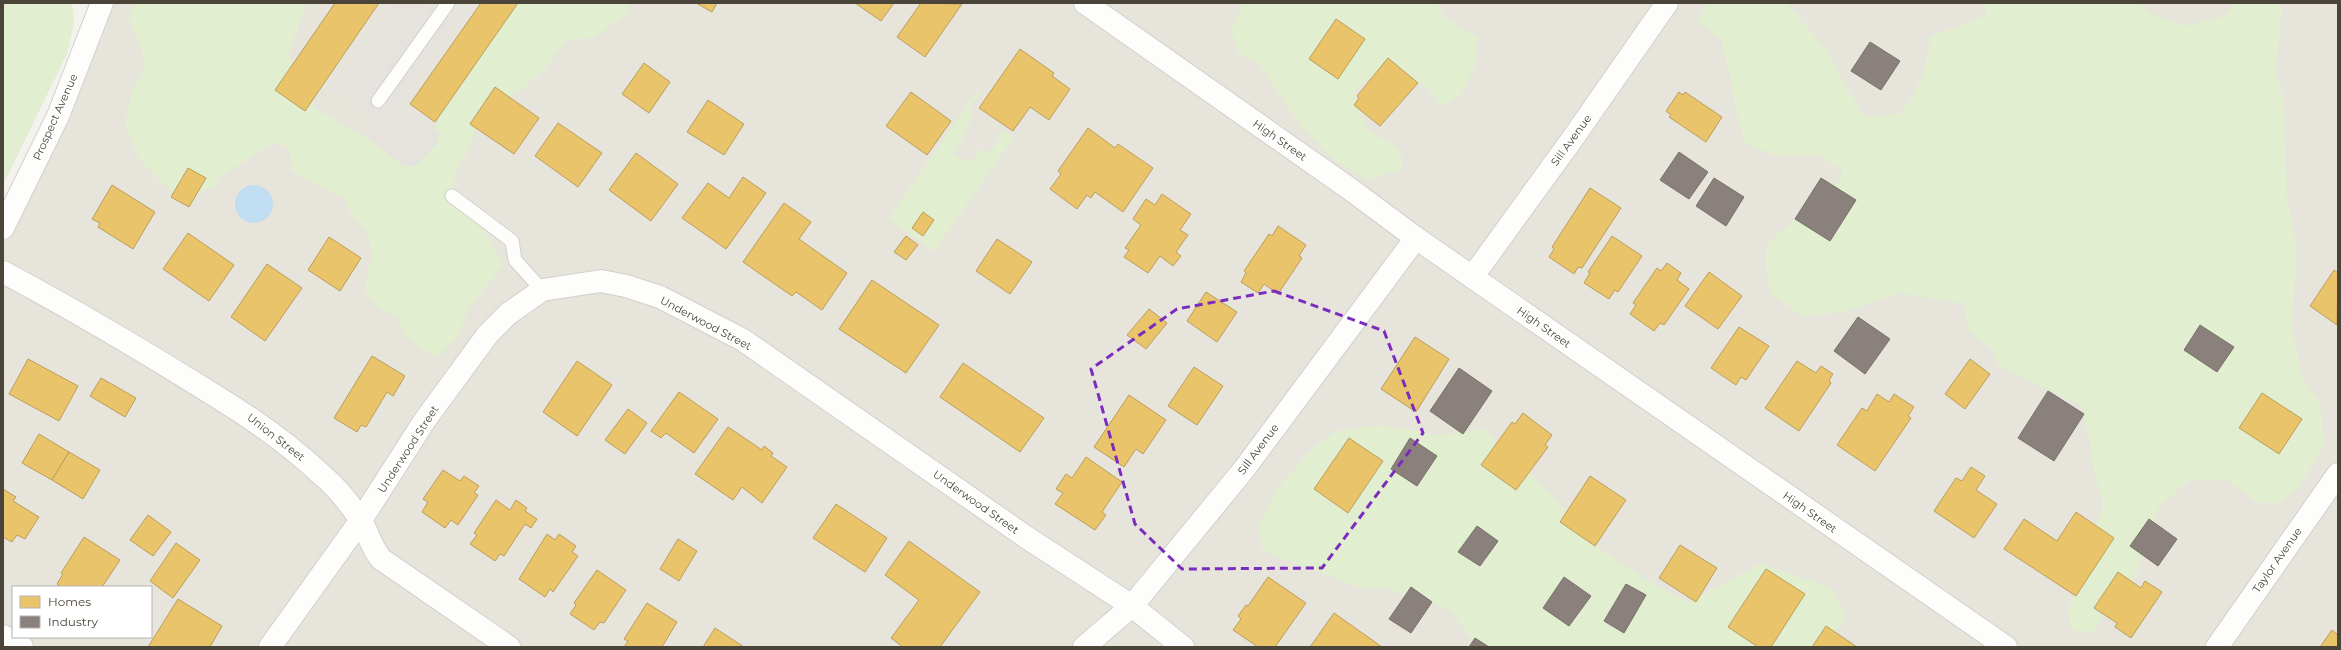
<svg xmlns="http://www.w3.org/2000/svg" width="2341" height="650" font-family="Montserrat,sans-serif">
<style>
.residential{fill:#e7e4dc;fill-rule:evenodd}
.green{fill:#e1eecf}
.parking{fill:#e6e3df}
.water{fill:#c0ddf1}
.homes{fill:#e9c46a;stroke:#ba9e5b}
.industry{fill:#8a817c;stroke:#776f68}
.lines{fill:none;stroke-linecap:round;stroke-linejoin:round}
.lane-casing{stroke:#d2d0cb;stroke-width:15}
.street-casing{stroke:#d2d0cb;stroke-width:24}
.lane{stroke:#fdfdfc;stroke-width:13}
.street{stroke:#fdfdfc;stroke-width:22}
.marked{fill:none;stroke:#7b2cbf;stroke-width:3;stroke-dasharray:8 5;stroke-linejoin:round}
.labels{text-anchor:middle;stroke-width:4;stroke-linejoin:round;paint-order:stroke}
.street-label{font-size:11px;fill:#4b4439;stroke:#fff}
</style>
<rect width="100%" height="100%" fill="#f4f2ee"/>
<g class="residential">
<path d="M 102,3 L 2338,3 L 2338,472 L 2215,647 L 3,647 L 3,228 ZM 13,587 L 151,587 L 151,637 L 13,637 Z"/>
<polygon points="2338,474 2338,647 2217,647"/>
</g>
<g class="green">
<polygon points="3,3 72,3 74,22 68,52 3,185"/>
<polygon points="135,3 307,3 288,55 316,109 405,160 425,155 483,3 630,3 629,12 594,38 566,40 544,70 519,92 490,106 478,118 468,153 461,160 456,175 452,196 485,232 504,264 468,309 457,338 438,356 421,349 405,335 398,319 379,308 365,293 367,274 372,258 368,233 353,217 344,199 291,172 290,149 275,142 220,177 214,187 178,197 162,183 137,156 125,124 133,87 144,71 142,51 128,16"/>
<path d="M 1243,3 L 1436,3 L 1446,18 L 1477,37 L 1476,63 L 1461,95 L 1442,107 L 1426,86 L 1382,66 L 1354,92 C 1357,100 1363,124 1368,129 C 1384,145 1406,139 1402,170 L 1367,180 L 1337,162 L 1323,150 L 1301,126 L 1257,62 L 1238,53 L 1231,29 Z"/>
<path d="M 1707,3 L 1787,3 L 1827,51 L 1863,116 L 1900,114 C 1921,86 1926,71 1930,37 L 1986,15 L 1984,3 L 2138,3 L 2155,15 L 2185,26 L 2225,16 L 2235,3 L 2280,3 L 2282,10 L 2276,71 L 2284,102 L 2287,198 L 2297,247 L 2292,326 L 2302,377 L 2320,401 L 2324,446 L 2298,488 L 2281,503 L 2258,503 L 2227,480 L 2190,480 L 2159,507 L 2137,574 L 2093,632 L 2071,630 L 2068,611 L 2103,504 L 2094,473 L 2090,441 L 2080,405 L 1999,367 L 1991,349 L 1968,331 L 1964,304 L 1899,293 L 1847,311 L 1804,317 L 1770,293 L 1765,265 L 1767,244 L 1841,179 L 1842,170 L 1818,155 L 1777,156 L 1745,143 L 1736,112 L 1730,76 L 1721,40 L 1697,21 Z"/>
<polygon points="977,91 981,94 973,103 969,126 954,154 969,163 982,148 990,153 1004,130 1014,137 934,252 888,219"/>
<polygon points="1380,425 1438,435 1484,429 1550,493 1602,550 1647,580 1688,602 1760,564 1831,587 1846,617 1823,647 1477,647 1450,610 1387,588 1361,588 1263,551 1258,525 1278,488 1309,452 1335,431"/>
</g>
<polygon class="parking" points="396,3 425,3 453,21 397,103 440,134 435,146 414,167 402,165 365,136 367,109 333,89"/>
<circle class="water" cx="254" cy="204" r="19"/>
<g class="homes">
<polygon points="335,3 379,3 305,111 275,90"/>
<polygon points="481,3 518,3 435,122 410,104"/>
<polygon points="696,3 717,3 712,12"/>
<polygon points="855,3 894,3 881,21"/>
<polygon points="921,3 962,4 925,57 897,37"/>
<polygon points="1336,19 1365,39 1338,79 1309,59"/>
<polygon points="1020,49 1054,73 1052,76 1070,89 1049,120 1030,107 1013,131 979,108"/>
<polygon points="1388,58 1418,83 1380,126 1354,105 1359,98 1357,96"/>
<polygon points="644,63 670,82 649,113 622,94"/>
<polygon points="495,87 539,118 514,154 470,124"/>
<polygon points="911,92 951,121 927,155 886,126"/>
<polygon points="1679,92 1683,95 1685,92 1722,117 1706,142 1669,117 1671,115 1666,111"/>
<polygon points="708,100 744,124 724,155 687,132"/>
<polygon points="558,123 602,153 578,187 535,156"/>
<polygon points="1088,128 1115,148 1118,144 1153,168 1123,212 1095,192 1091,198 1087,195 1077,209 1050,189 1061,174 1058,171"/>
<polygon points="636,153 678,184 651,221 609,190"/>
<polygon points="188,168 206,178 189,207 171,197"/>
<polygon points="743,177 766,193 726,249 682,218 708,183 729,198"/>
<polygon points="112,185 155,212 133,249 98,227 100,223 92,219"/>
<polygon points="1590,188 1621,208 1582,268 1578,267 1574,274 1549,257 1554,249 1552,247"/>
<polygon points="1162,194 1191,214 1180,230 1188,235 1176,252 1181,256 1173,266 1160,256 1148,273 1124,257 1129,250 1125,248 1141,225 1133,219 1146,199 1155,205"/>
<polygon points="784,203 811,222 799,239 847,273 822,310 796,292 792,296 743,262"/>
<polygon points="923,212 934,220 923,236 912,228"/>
<polygon points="1278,226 1306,245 1299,256 1302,258 1278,294 1264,284 1258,293 1241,282 1246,273 1244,271 1269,234 1272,236"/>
<polygon points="188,233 234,265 209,301 163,269"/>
<polygon points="906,236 918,245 906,260 894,252"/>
<polygon points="1612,236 1642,256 1618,292 1615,290 1609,299 1584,283 1590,273 1588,272"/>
<polygon points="329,237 361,258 340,291 308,270"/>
<polygon points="997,239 1032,262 1010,294 976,271"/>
<polygon points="1667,263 1681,273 1677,280 1689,289 1664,325 1660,323 1654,331 1630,314 1636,305 1633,303 1657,268 1661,271"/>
<polygon points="267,264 302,288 265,341 231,317"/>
<polygon points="2334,270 2338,273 2337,325 2310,306"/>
<polygon points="1709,272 1742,296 1718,329 1685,306"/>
<polygon points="872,280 939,325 906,373 839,329"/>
<polygon points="1206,292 1237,312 1217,342 1187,321"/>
<polygon points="1149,309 1167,323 1146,349 1127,335"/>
<polygon points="1739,327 1769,346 1746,380 1741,377 1736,385 1711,368"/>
<polygon points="1415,337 1449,359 1416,412 1381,389"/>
<polygon points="372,356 405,376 393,396 387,392 366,427 361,425 357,432 334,418"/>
<polygon points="28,359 78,386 59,421 9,394"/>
<polygon points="1970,359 1990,374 1965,409 1945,394"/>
<polygon points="577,361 612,385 577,436 543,412"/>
<polygon points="1797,361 1816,373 1821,366 1833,374 1829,380 1831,383 1799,431 1765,408"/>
<polygon points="963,363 1044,418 1020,452 940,397"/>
<polygon points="1194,367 1223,386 1197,425 1168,406"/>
<polygon points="101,378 136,398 125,417 90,396"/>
<polygon points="679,392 718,419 694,453 666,433 661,438 651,431"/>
<polygon points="2262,393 2302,419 2279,454 2239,428"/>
<polygon points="1877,394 1889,402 1894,394 1914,407 1908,416 1911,418 1875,471 1837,445 1862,408 1867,411"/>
<polygon points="1129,395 1166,420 1143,454 1136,449 1124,467 1094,447"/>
<polygon points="628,409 647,423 625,454 605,440"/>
<polygon points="1523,413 1552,435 1545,445 1548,447 1516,490 1481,465 1512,422 1515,424"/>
<polygon points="728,427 762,450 764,446 773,453 771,456 787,467 762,503 742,487 733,500 695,474"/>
<polygon points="39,434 69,452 52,480 22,463"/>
<polygon points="1349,438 1383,461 1348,513 1314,489"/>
<polygon points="69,452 100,470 83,499 52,480"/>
<polygon points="1086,457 1122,482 1102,512 1106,515 1095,530 1055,504 1063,493 1056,489 1066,474 1072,478"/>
<polygon points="1971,467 1985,476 1976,490 1997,504 1974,538 1934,511 1956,478 1962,481"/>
<polygon points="443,470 460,481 464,476 479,486 474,493 478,495 458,525 451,520 445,528 422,512 428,502 423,499"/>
<polygon points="1590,476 1626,500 1595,546 1560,522"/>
<polygon points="3,489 16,497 13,501 39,517 25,539 17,535 12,542 3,537"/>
<polygon points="496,500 510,510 516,500 527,508 525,511 537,519 531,528 525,524 504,556 500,554 495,561 470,544 477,535 474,533"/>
<polygon points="836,504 887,538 865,572 813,538"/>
<polygon points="2076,512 2114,538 2076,596 2004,549 2024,519 2057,541"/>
<polygon points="148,515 171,532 153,556 130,540"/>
<polygon points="547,534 555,540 559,534 576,546 572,552 578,556 553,592 550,589 545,597 519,579"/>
<polygon points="84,537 120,560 102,587 61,587 57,584 63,574 61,573"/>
<polygon points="678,539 697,551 679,581 660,569"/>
<polygon points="909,541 980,592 940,647 903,647 891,638 919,600 885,575"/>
<polygon points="176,543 200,560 173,598 150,581"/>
<polygon points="1680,545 1717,568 1696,602 1659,578"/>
<polygon points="1766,569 1805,594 1771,647 1758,647 1728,627"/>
<polygon points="597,570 626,590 604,623 600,622 594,630 570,614 576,605 574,603"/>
<polygon points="2118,572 2141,588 2145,581 2162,592 2131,638 2115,627 2117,623 2094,608"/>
<polygon points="1268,577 1306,603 1275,647 1258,647 1233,630 1241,619 1238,616 1246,605 1248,606"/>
<polygon points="178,599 222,626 210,647 148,647"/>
<polygon points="647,603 677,622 662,647 624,647 628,641 624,639"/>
<polygon points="1334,613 1382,647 1310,647"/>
<polygon points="1826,626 1857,647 1812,647"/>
<polygon points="715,628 744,647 703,647"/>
<polygon points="2332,630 2338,635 2338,647 2320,647"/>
</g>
<g class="industry">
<polygon points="1870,42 1900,61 1881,90 1851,71"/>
<polygon points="1679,152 1708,172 1689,199 1660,180"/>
<polygon points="1714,178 1744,197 1726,226 1696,206"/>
<polygon points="1821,178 1856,200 1830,241 1795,219"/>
<polygon points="1858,317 1890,339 1865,374 1834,351"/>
<polygon points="2200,325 2234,347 2217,372 2184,350"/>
<polygon points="1459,368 1492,391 1463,434 1430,411"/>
<polygon points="2048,391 2084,414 2054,461 2018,438"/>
<polygon points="1410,438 1437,456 1417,486 1391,469"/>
<polygon points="2149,519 2177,539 2158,566 2130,546"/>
<polygon points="1477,526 1498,541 1480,566 1458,552"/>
<polygon points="1564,577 1591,596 1569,626 1543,608"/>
<polygon points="1626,584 1646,595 1624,633 1604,621"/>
<polygon points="1411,587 1432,602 1411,633 1389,619"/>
<polygon points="1475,638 1489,647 1469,647"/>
</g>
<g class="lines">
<g class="lane-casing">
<g id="lane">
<polyline points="378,101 448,3"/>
<polyline points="452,196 512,241 515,260 542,290"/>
</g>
</g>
<g class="street-casing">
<g id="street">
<polyline points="1085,3 1350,189 1416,238 2006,647"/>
<polyline points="3,228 58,116 102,3"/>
<path d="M 3,272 C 76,311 147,353 217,397 C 255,420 290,445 323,476 C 337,488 350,504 360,519 C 368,532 371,547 381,559 L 509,647"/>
<polyline points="1473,276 1573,138 1667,3"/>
<polyline points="3,636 22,647"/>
<polyline points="270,647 361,520 425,420 488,334 508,314 542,290 601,281 626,286 660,297 743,340 1026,537 1132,606 1183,647"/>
<polyline points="1084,647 1132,606 1245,468 1416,238"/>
<polyline points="2217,647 2338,474"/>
</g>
</g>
<use href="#lane" class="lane"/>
<use href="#street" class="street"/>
</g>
<path class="marked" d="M 1274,291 L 1384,331 L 1423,433 L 1322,568 L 1182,569 L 1135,524 L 1091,369 L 1177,309 Z"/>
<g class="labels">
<g class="street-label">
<text transform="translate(55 117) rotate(-66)" y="4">Prospect Avenue</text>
<text transform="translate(1280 140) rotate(35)" y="4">High Street</text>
<text transform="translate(1571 140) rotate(-54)" y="4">Sill Avenue</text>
<text transform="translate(706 323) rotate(28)" y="4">Underwood Street</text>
<text transform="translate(1544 327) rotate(35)" y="4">High Street</text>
<text transform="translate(276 437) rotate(38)" y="4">Union Street</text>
<text transform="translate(408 449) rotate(-57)" y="4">Underwood Street</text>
<text transform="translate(1258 449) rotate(-53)" y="4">Sill Avenue</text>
<text transform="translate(976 502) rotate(35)" y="4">Underwood Street</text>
<text transform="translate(1810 512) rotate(35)" y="4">High Street</text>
<text transform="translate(2277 560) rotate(-55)" y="4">Taylor Avenue</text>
</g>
</g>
<rect width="2341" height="650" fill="none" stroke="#4b4439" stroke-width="8"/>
<rect x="12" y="586" width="140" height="52" fill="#ffffff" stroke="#b7b4b0"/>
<rect x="20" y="596" width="20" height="12" fill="#e9c46a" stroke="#b7b4b0"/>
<text x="48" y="606" font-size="12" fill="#4b4439">Homes</text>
<rect x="20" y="616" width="20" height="12" fill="#8a817c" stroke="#b7b4b0"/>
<text x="48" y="626" font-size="12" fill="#4b4439">Industry</text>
</svg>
